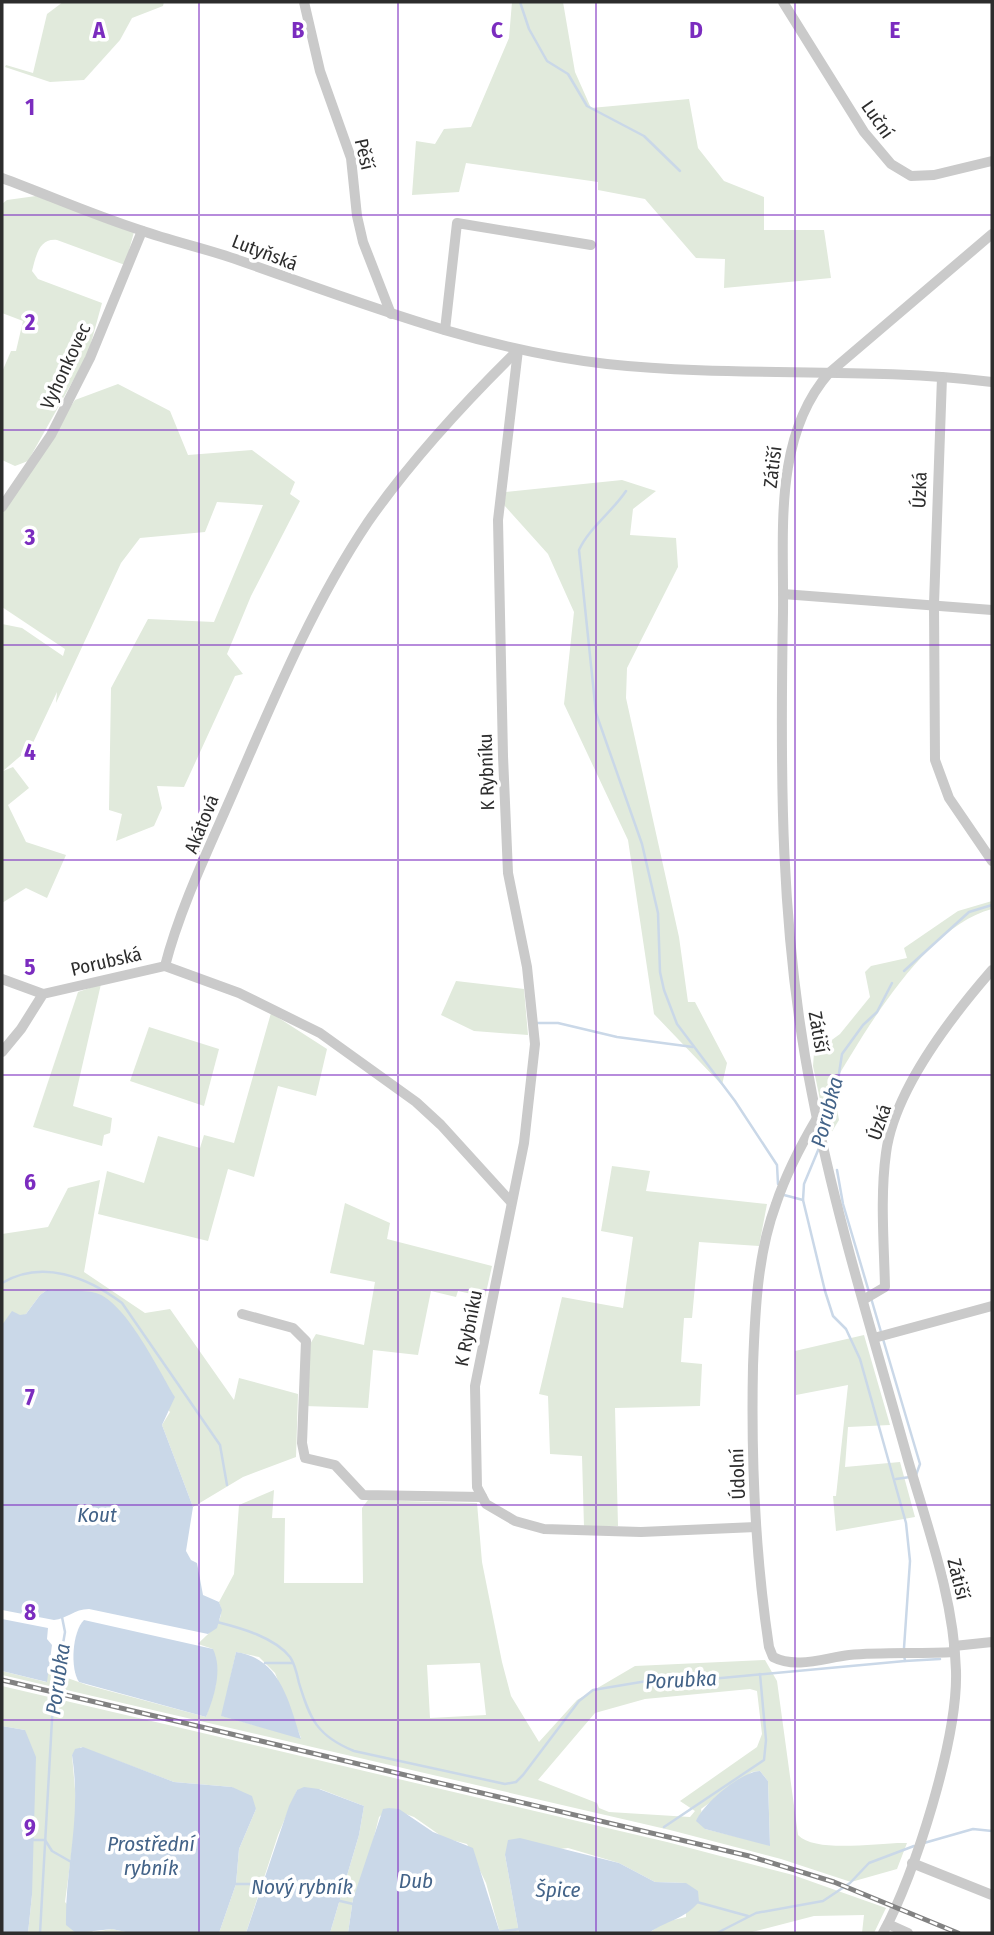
<svg xmlns="http://www.w3.org/2000/svg" width="994" height="1935" font-family="'Fira Sans Condensed',sans-serif">
<style>
.green{fill:#e1eadc;fill-rule:evenodd}
.water{fill:#cad8e8}
.lines{fill:none;stroke-linecap:round;stroke-linejoin:round}
.stream{stroke:#cad8e8;stroke-width:2.5}
.minor{stroke:#cacaca;stroke-width:10}
.rail-casing{stroke:#828282;stroke-width:5}
.rail{stroke:#fff;stroke-width:2.5;stroke-dasharray:8;stroke-linecap:butt}
.grid{fill:none;stroke:#7b2cbf;stroke-width:2;stroke-opacity:0.55}
.labels{text-anchor:middle;stroke-width:7;stroke-linejoin:round;paint-order:stroke}
.street-label{font-size:19px;fill:#2d2d2d;stroke:#fff}
.water-label{font-size:21px;font-style:italic;fill:#436388;stroke:#fff}
.grid-label{font-size:23px;text-anchor:middle;font-weight:bold;fill:#7b2cbf;stroke:#fff;stroke-width:7;stroke-linejoin:round;paint-order:stroke}
</style>
<rect width="100%" height="100%" fill="#fff"/>
<g class="green">
<polygon points="63,2 164,2 163,6 132,18 120,40 84,80 50,82 5,67 6,65 33,73 47,14"/>
<polygon points="512,2 563,2 575,72 591,108 689,99 698,148 724,181 764,197 764,230 824,230 831,278 724,288 725,259 696,258 645,199 598,190 598,182 466,163 459,192 412,195 416,141 435,144 444,129 471,127 509,38"/>
<path d="M 36,196 L 134,232 L 125,265 L 57,240 C 39,238 36,256 32,271 L 38,279 L 102,303 L 88,354 L 28,461 L 15,466 L 2,460 L 2,372 L 11,351 L 16,351 L 23,321 L 2,313 L 2,204 L 7,200 Z"/>
<polygon points="118,384 170,411 188,455 252,450 295,482 290,494 300,501 251,596 227,654 243,674 235,676 184,787 157,786 162,808 154,826 116,841 122,814 109,810 111,688 148,619 214,622 263,505 217,502 205,532 140,538 121,563 56,703 57,692 31,747 3,771 13,767 29,788 8,805 26,842 66,855 47,898 26,888 2,903 2,624 22,628 63,656 65,649 2,607 2,507 75,400"/>
<polygon points="622,480 656,491 633,509 630,535 676,538 678,567 627,668 626,698 679,937 688,1002 695,1002 727,1063 722,1085 654,1014 628,840 564,704 574,612 548,554 504,505 506,492"/>
<path d="M 992,901 L 992,909 C 926,926 866,1029 833,1085 L 839,1120 L 828,1138 L 813,1066 L 814,1053 L 840,1034 L 870,997 L 865,972 L 871,966 L 907,958 L 904,948 L 958,911 Z"/>
<polygon points="456,981 524,989 528,1035 474,1031 441,1015"/>
<polygon points="101,984 73,1106 112,1118 110,1133 104,1135 102,1146 33,1127 78,992"/>
<polygon points="271,1013 327,1049 316,1096 278,1086 254,1177 228,1169 208,1241 98,1214 107,1171 144,1183 158,1136 200,1148 204,1135 234,1143"/>
<polygon points="149,1027 219,1049 204,1106 130,1081"/>
<polygon points="612,1166 650,1171 646,1191 767,1204 759,1246 699,1242 692,1318 684,1318 681,1362 702,1364 700,1406 615,1408 618,1526 584,1527 582,1456 550,1454 548,1396 539,1394 562,1297 623,1308 633,1237 601,1231"/>
<polygon points="100,1180 84,1272 145,1313 170,1309 234,1400 239,1378 298,1394 296,1457 243,1477 193,1507 162,1425 170,1412 63,1292 47,1290 40,1295 26,1314 2,1325 2,1234 48,1227 68,1188"/>
<polygon points="345,1203 390,1223 387,1239 492,1266 485,1297 458,1291 456,1297 431,1291 418,1355 373,1350 368,1408 304,1406 309,1346 316,1334 364,1345 375,1282 330,1273"/>
<polygon points="864,1335 890,1425 848,1427 845,1467 900,1462 915,1517 836,1531 833,1496 836,1496 848,1385 796,1395 795,1351"/>
<path d="M 274,1490 L 272,1518 L 285,1518 L 284,1583 L 363,1583 L 362,1508 L 368,1500 L 477,1503 L 482,1562 L 502,1662 L 511,1696 L 539,1742 L 577,1700 L 635,1666 L 765,1660 L 777,1681 L 798,1835 C 816,1854 880,1842 907,1843 L 897,1869 L 851,1882 L 781,1859 L 670,1830 L 2,1675 L 2,1671 L 46,1682 L 48,1671 L 87,1685 L 206,1717 L 216,1684 L 213,1649 L 198,1644 C 210,1631 227,1622 219,1602 L 234,1574 L 239,1505 ZM 236,1652 L 259,1657 L 275,1673 L 301,1738 L 222,1716 ZM 480,1663 L 486,1715 L 430,1718 L 427,1665 ZM 750,1689 L 757,1691 L 762,1734 L 757,1747 L 680,1801 L 695,1811 L 690,1817 L 609,1812 L 599,1808 L 597,1803 L 538,1780 L 595,1713 L 645,1699 ZM 760,1771 L 768,1781 L 770,1845 L 705,1829 L 701,1809 L 752,1772 Z"/>
<polygon points="2,1686 667,1842 793,1875 886,1908 874,1933 862,1933 864,1915 814,1916 748,1933 649,1933 665,1922 686,1917 686,1883 655,1882 619,1863 568,1848 505,1855 519,1933 500,1933 486,1883 467,1844 444,1838 414,1817 389,1808 379,1817 369,1857 353,1899 348,1933 330,1933 359,1835 364,1806 320,1789 297,1790 278,1835 246,1933 219,1933 236,1884 239,1849 256,1809 232,1787 174,1782 81,1747 72,1755 77,1812 65,1902 93,1932 112,1929 130,1933 28,1933 32,1895 25,1730 2,1726"/>
</g>
<g class="water">
<path d="M 47,1290 C 63,1292 82,1289 96,1293 C 126,1302 159,1371 175,1397 L 162,1425 L 193,1507 L 186,1551 L 191,1560 L 197,1563 L 203,1595 L 219,1602 L 222,1610 L 217,1628 L 208,1634 L 89,1609 C 74,1609 67,1619 54,1620 L 2,1610 L 2,1325 L 12,1311 L 20,1315 L 26,1314 L 40,1295 Z"/>
<polygon points="2,1619 48,1628 47,1639 52,1645 47,1682 2,1671"/>
<path d="M 84,1620 L 213,1649 C 223,1670 214,1697 206,1717 L 79,1682 C 70,1669 72,1632 84,1620 Z"/>
<path d="M 236,1652 C 280,1658 289,1702 301,1739 L 221,1716 Z"/>
<polygon points="2,1726 25,1730 36,1757 32,1895 28,1933 2,1933"/>
<path d="M 83,1747 L 174,1782 L 232,1787 L 252,1796 L 256,1809 L 239,1849 L 236,1884 L 219,1933 L 130,1933 L 112,1929 L 76,1933 L 66,1925 C 65,1865 82,1819 72,1755 L 75,1749 Z"/>
<path d="M 760,1771 L 768,1781 L 770,1846 L 705,1829 L 696,1821 C 703,1804 740,1772 760,1771 Z"/>
<polygon points="304,1787 319,1789 364,1806 359,1835 330,1933 246,1933 289,1806 297,1790"/>
<polygon points="389,1808 399,1809 433,1832 473,1848 500,1933 348,1933 353,1899 383,1809"/>
<path d="M 520,1838 L 619,1863 L 655,1882 L 686,1883 L 698,1891 L 699,1902 C 682,1921 669,1919 649,1933 L 519,1933 L 505,1855 L 508,1840 Z"/>
</g>
<g class="lines">
<g class="stream">
<polyline points="520,2 529,29 547,61 568,74 587,106 644,136 680,171"/>
<path d="M 626,491 C 612,512 589,528 579,550 L 596,713 L 642,844 L 658,913 L 660,972 L 664,990 L 677,1024 L 735,1101 L 777,1165 L 778,1184"/>
<polyline points="904,971 969,912 992,905"/>
<polyline points="538,1023 558,1023 617,1037 693,1047"/>
<polyline points="824,1136 834,1106 842,1054 863,1025 877,1012 892,983"/>
<polyline points="819,1148 804,1184 803,1200 825,1291 833,1316 846,1329 860,1359 906,1523 910,1561 904,1648"/>
<polyline points="837,1170 843,1204 869,1292"/>
<polyline points="784,1195 803,1200"/>
<path d="M 2,1283 C 42,1259 87,1277 122,1303 L 220,1445 L 227,1485"/>
<polyline points="871,1298 881,1332"/>
<polyline points="883,1339 920,1464 916,1475"/>
<polyline points="896,1479 910,1477"/>
<path d="M 217,1622 C 241,1628 274,1637 290,1657 C 295,1664 297,1674 299,1683 C 310,1719 317,1736 354,1751 L 505,1784 L 516,1782 L 523,1775 L 579,1701 L 593,1690 L 659,1679 L 700,1680 L 905,1661 L 904,1655"/>
<polyline points="905,1661 940,1659"/>
<polyline points="265,1663 293,1663"/>
<polyline points="664,1827 764,1760 766,1740 760,1674"/>
<polyline points="33,1840 45,1840 52,1851 73,1863"/>
<polyline points="924,1843 973,1829 992,1831"/>
<polyline points="233,1884 264,1884"/>
<polyline points="336,1900 353,1904"/>
<polyline points="697,1902 748,1916"/>
<polyline points="497,1932 521,1929"/>
<polyline points="40,1933 53,1702 65,1632 62,1617"/>
<polyline points="717,1933 756,1913 823,1901 850,1883 869,1863 914,1846"/>
</g>
<g class="minor">
<polyline points="304,2 320,71 351,158 357,216 363,242 391,314"/>
<polyline points="783,2 864,132 891,164 911,176 934,175 992,161"/>
<path d="M 2,178 C 48,195 93,215 140,230 C 174,242 208,249 241,261 C 361,303 480,350 607,364 C 735,378 865,366 992,382"/>
<polyline points="445,330 457,223 591,245"/>
<polyline points="518,350 498,520 503,756 508,873 527,967 535,1044 524,1143 475,1386 477,1487 486,1504 515,1521 544,1529 641,1532 756,1527"/>
<polyline points="942,377 934,604 935,760 949,798 992,861"/>
<polyline points="2,507 51,435 90,358 142,231"/>
<polyline points="783,594 992,610"/>
<path d="M 165,966 C 180,907 211,844 235,788 C 274,698 313,604 368,522 C 412,459 463,404 518,350"/>
<polyline points="165,966 239,993 320,1033 416,1102 441,1125 511,1202"/>
<polyline points="2,979 43,994"/>
<polyline points="2,1052 21,1029 43,994 165,966"/>
<path d="M 817,1118 C 801,1145 786,1174 776,1204 C 757,1255 755,1313 753,1366 C 751,1460 755,1554 769,1647 L 773,1657 C 796,1669 824,1658 849,1655 C 884,1652 919,1654 954,1652"/>
<path d="M 863,1300 L 885,1287 C 884,1243 880,1197 886,1153 C 894,1091 952,1016 992,970"/>
<polyline points="242,1314 293,1328 306,1341 302,1443 305,1458 335,1465 363,1495 482,1497"/>
<polyline points="874,1338 992,1306"/>
<polyline points="954,1646 992,1642"/>
<polyline points="912,1863 992,1895"/>
<polyline points="888,1924 908,1933"/>
<path d="M 883,1933 C 915,1875 958,1738 956,1671 C 954,1599 928,1529 908,1460 C 874,1338 836,1218 812,1094 C 780,934 780,774 783,612 C 784,532 773,437 829,373 L 992,234"/>
</g>
<g class="rail-casing">
<polyline id="rail" points="2,1680 749,1856 834,1882 958,1933"/>
</g>
<use href="#rail" class="rail"/>
</g>
<path class="grid" d="M 199,2 L 199,1933M 398,2 L 398,1933M 596,2 L 596,1933M 795,2 L 795,1933M 2,215 L 992,215M 2,430 L 992,430M 2,645 L 992,645M 2,860 L 992,860M 2,1075 L 992,1075M 2,1290 L 992,1290M 2,1505 L 992,1505M 2,1720 L 992,1720"/>
<g class="labels">
<g class="street-label">
<text transform="translate(878 119) rotate(55)" y="7">Luční</text>
<text transform="translate(365 154) rotate(77)" y="7">Pěší</text>
<text transform="translate(265 252) rotate(21)" y="7">Lutyňská</text>
<text transform="translate(65 366) rotate(-65)" y="7">Vyhonkovec</text>
<text transform="translate(772 467) rotate(-83)" y="7">Zátiší</text>
<text transform="translate(919 490) rotate(-88)" y="7">Úzká</text>
<text transform="translate(486 772) rotate(-92)" y="7">K Rybníku</text>
<text transform="translate(201 824) rotate(-68)" y="7">Akátová</text>
<text transform="translate(106 961) rotate(-13)" y="7">Porubská</text>
<text transform="translate(819 1032) rotate(80)" y="7">Zátiší</text>
<text transform="translate(879 1122) rotate(-71)" y="7">Úzká</text>
<text transform="translate(468 1328) rotate(-79)" y="7">K Rybníku</text>
<text transform="translate(737 1474) rotate(-92)" y="7">Údolní</text>
<text transform="translate(959 1579) rotate(76)" y="7">Zátiší</text>
</g>
<g class="water-label">
<text transform="translate(827 1112) rotate(-75)" y="7">Porubka</text>
<text x="97" y="1522">Kout</text>
<text transform="translate(58 1679) rotate(-82)" y="7">Porubka</text>
<text transform="translate(681 1680) rotate(-3)" y="7">Porubka</text>
<text x="151" y="1851">Prostřední<tspan x="151" dy="24">rybník</tspan></text>
<text x="416" y="1888">Dub</text>
<text x="302" y="1894">Nový rybník</text>
<text x="558" y="1897">Špice</text>
</g>
</g>
<g class="grid-label">
<text x="99" y="38">A</text>
<text x="298" y="38">B</text>
<text x="497" y="38">C</text>
<text x="696" y="38">D</text>
<text x="895" y="38">E</text>
<text x="30" y="115">1</text>
<text x="30" y="330">2</text>
<text x="30" y="545">3</text>
<text x="30" y="760">4</text>
<text x="30" y="975">5</text>
<text x="30" y="1190">6</text>
<text x="30" y="1405">7</text>
<text x="30" y="1620">8</text>
<text x="30" y="1835">9</text>
</g>
<rect width="994" height="1935" fill="none" stroke="#2d2d2d" stroke-width="7"/>
</svg>
